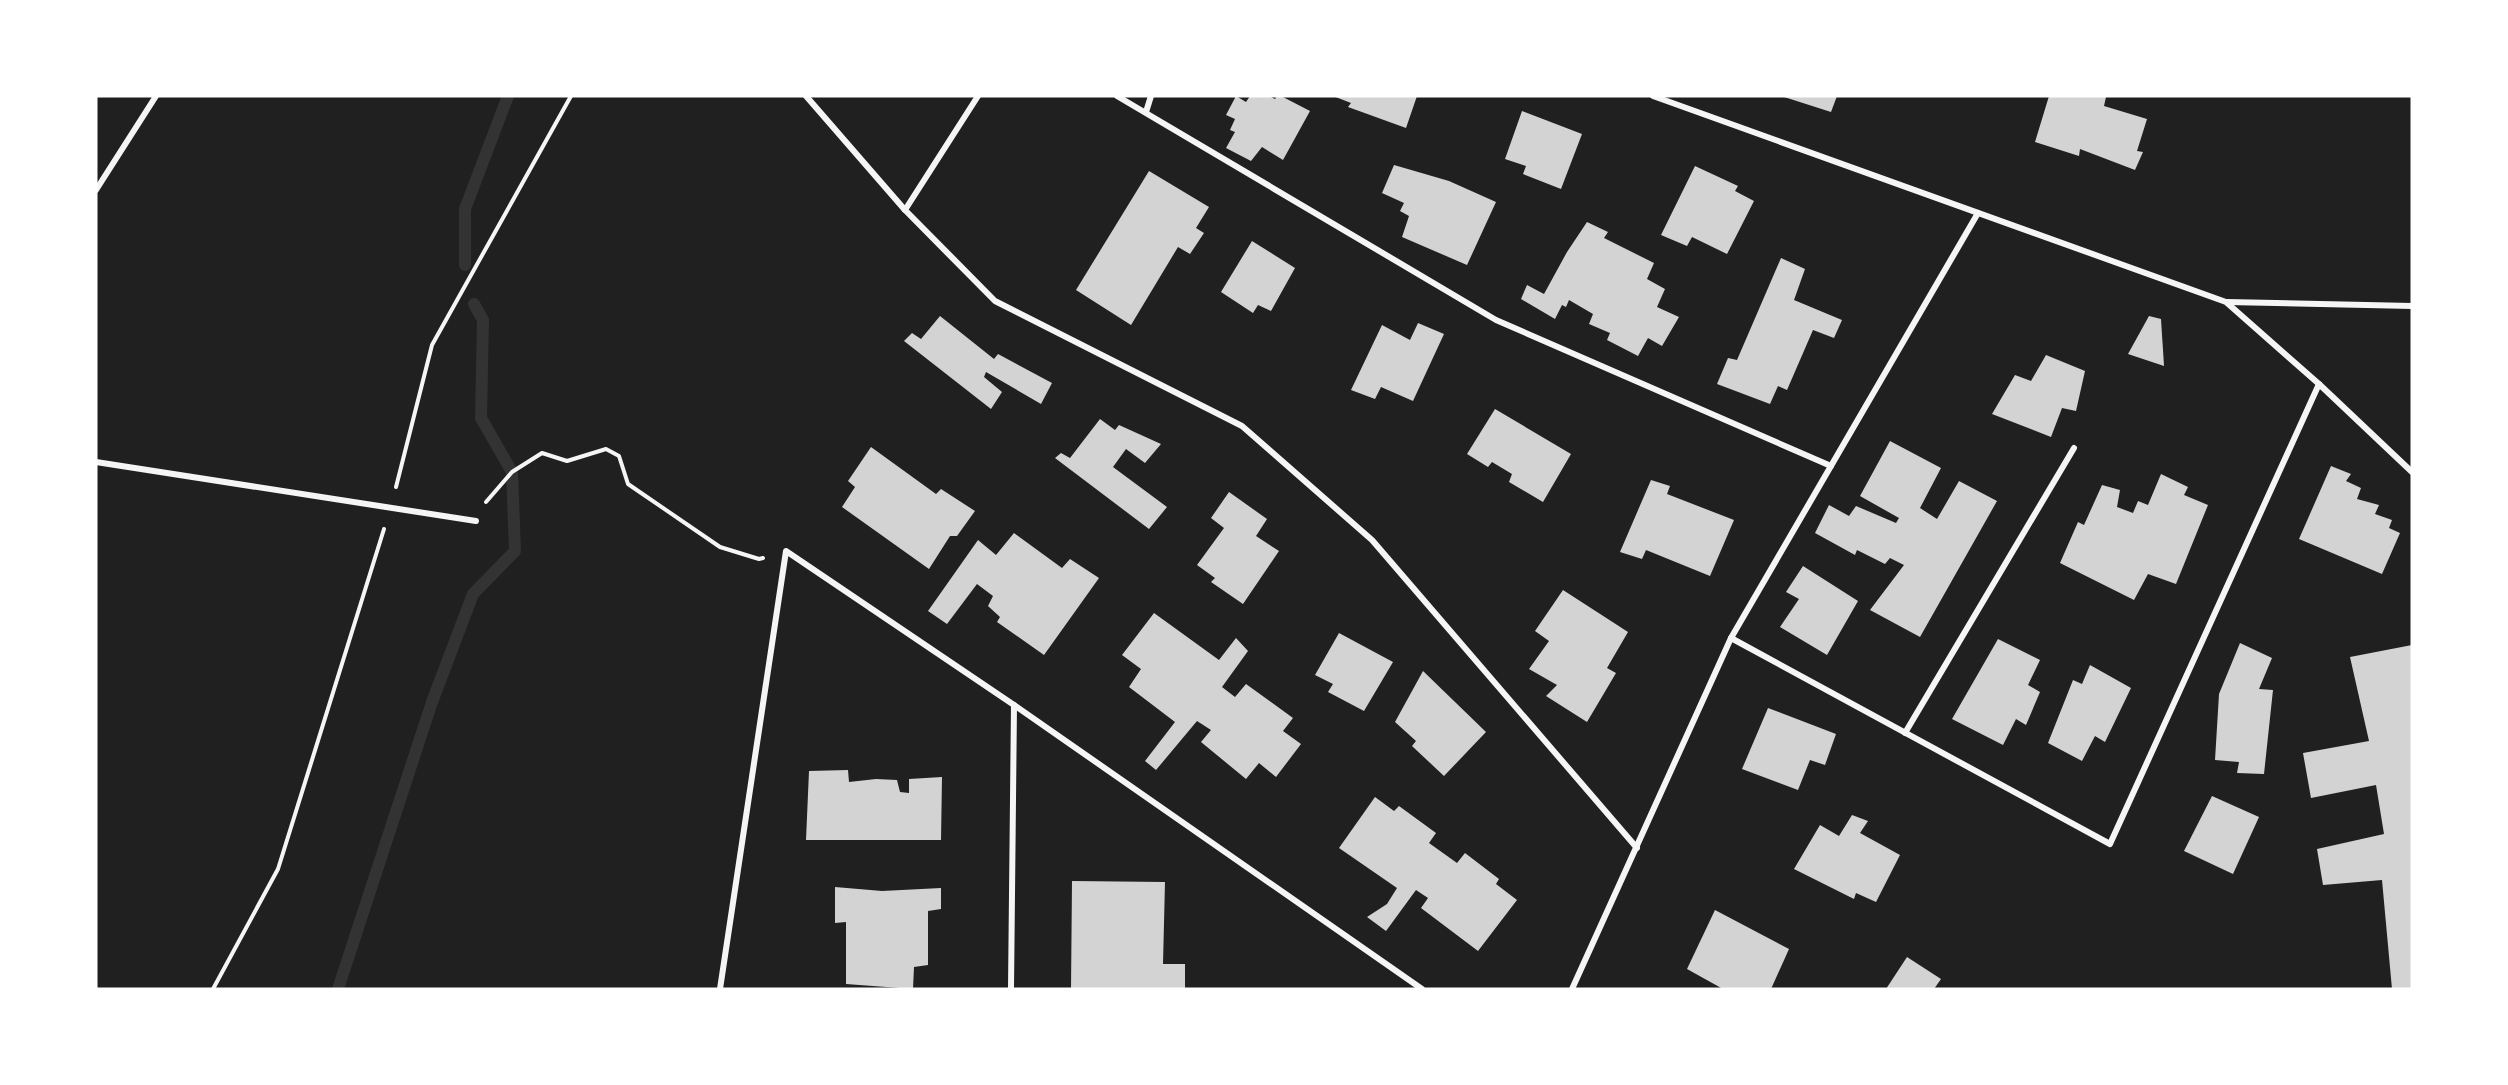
<svg xmlns="http://www.w3.org/2000/svg" width="2508" height="1085" font-family="Spectral,serif">
<style>
.green{fill:#202020}
.lines{fill:none;stroke-linecap:round;stroke-linejoin:round}
.stream{stroke:#333;stroke-width:12}
.building{fill:#d3d3d3}
.path{stroke:#f5f5f5;stroke-width:4}
.minor{stroke:#f5f5f5;stroke-width:6}
</style>
<rect width="100%" height="100%" fill="#111"/>
<rect class="green" x="96" y="96" width="2316" height="893"/>
<g class="lines">
<g class="stream">
<polyline points="465,265 465,209 508,96"/>
<polyline points="338,989 432,702 473,594 515,551 512,472 481,418 483,320 474,304"/>
</g>
</g>
<g class="building">
<polygon points="1236,96 1246,102 1250,96 1269,96 1275,99 1277,96 1281,96 1310,111 1283,160 1262,147 1251,161 1226,148 1235,132 1230,130 1235,119 1226,115"/>
<polygon points="1333,96 1417,96 1406,128 1348,107 1351,103"/>
<polygon points="1781,96 1837,96 1831,112"/>
<polygon points="2049,96 2103,96 2106,97 2104,106 2147,119 2137,151 2143,152 2135,170 2080,149 2079,156 2035,142"/>
<polygon points="1522,111 1582,134 1561,189 1523,174 1526,166 1505,159"/>
<polygon points="1394,165 1449,181 1496,202 1467,265 1402,237 1409,216 1400,211 1404,203 1382,193"/>
<polygon points="1695,166 1738,186 1735,191 1754,201 1727,254 1692,237 1687,246 1661,235"/>
<polygon points="1149,171 1209,207 1196,228 1204,233 1190,254 1178,247 1131,325 1076,290"/>
<polygon points="1587,222 1608,232 1604,238 1654,263 1647,279 1665,289 1657,307 1679,317 1662,346 1648,338 1638,356 1607,340 1610,333 1589,324 1593,314 1569,300 1566,307 1562,305 1555,319 1521,299 1527,285 1544,294 1567,252"/>
<polygon points="1252,241 1295,268 1271,311 1258,305 1253,313 1221,292"/>
<polygon points="1781,258 1805,269 1794,300 1842,320 1834,338 1813,330 1787,390 1778,386 1770,404 1717,384 1728,358 1737,360"/>
<polygon points="940,316 994,359 998,354 1052,383 1041,404 986,372 984,377 1002,392 991,409 904,341 912,333 921,339"/>
<polygon points="2149,316 2161,319 2164,366 2128,354"/>
<polygon points="1418,323 1444,334 1413,401 1381,387 1375,399 1351,390 1382,325 1410,340"/>
<polygon points="2046,355 2085,371 2076,411 2062,408 2051,437 1992,414 2015,375 2031,381"/>
<polygon points="1495,409 1571,454 1543,502 1509,482 1512,474 1492,462 1488,467 1467,454"/>
<polygon points="1100,419 1115,430 1119,425 1161,444 1145,463 1126,449 1113,467 1167,507 1149,529 1055,458 1061,453 1070,458"/>
<polygon points="1890,441 1941,468 1920,508 1937,519 1959,481 1997,501 1920,637 1870,610 1904,565 1890,558 1885,564 1857,550 1855,555 1815,533 1829,505 1849,516 1856,506 1896,523 1899,518 1860,496"/>
<polygon points="871,447 936,494 941,489 975,511 957,536 950,536 929,569 842,507 855,487 848,481"/>
<polygon points="2331,466 2351,474 2346,481 2361,488 2357,499 2379,505 2375,514 2392,520 2389,528 2400,533 2382,574 2299,539"/>
<polygon points="2161,474 2188,487 2184,495 2208,505 2176,584 2148,574 2134,600 2060,563 2078,522 2084,525 2102,485 2120,490 2117,507 2133,513 2138,501 2148,505"/>
<polygon points="1651,480 1670,486 1667,494 1734,520 1710,576 1646,550 1642,559 1620,552"/>
<polygon points="1229,492 1267,519 1256,536 1279,551 1243,604 1211,582 1215,578 1197,565 1224,528 1211,518"/>
<polygon points="1014,533 1062,568 1070,559 1099,578 1044,655 997,622 1000,617 988,606 993,596 977,584 947,624 928,611 978,540 996,555"/>
<polygon points="1803,566 1858,601 1827,655 1780,627 1799,599 1786,592"/>
<polygon points="1563,590 1628,632 1607,668 1616,673 1587,722 1546,696 1557,685 1529,669 1549,641 1535,631"/>
<polygon points="1154,613 1219,660 1236,638 1248,651 1222,687 1235,697 1246,684 1293,718 1283,731 1301,744 1276,777 1259,763 1246,779 1201,742 1211,730 1197,721 1156,770 1145,761 1175,722 1129,687 1141,669 1122,655"/>
<polygon points="1339,633 1393,662 1364,711 1328,692 1333,684 1315,675"/>
<polygon points="1998,639 2040,660 2028,685 2040,692 2026,725 2016,719 2003,745 1952,719"/>
<polygon points="2240,643 2272,658 2259,689 2273,690 2264,774 2237,773 2239,762 2215,760 2219,694"/>
<polygon points="2412,645 2412,989 2392,989 2382,880 2323,885 2317,849 2384,834 2376,785 2311,798 2303,753 2369,741 2350,657"/>
<polygon points="2090,665 2131,688 2105,742 2095,736 2082,761 2048,743 2073,680 2082,684"/>
<polygon points="1423,671 1486,732 1444,776 1412,746 1416,741 1395,722"/>
<polygon points="1768,708 1836,734 1825,765 1810,760 1798,790 1742,769"/>
<polygon points="848,770 849,782 876,779 897,780 900,792 909,793 909,779 942,777 941,840 806,840 809,771"/>
<polygon points="2212,796 2259,817 2233,874 2184,851"/>
<polygon points="1375,797 1394,811 1399,806 1436,833 1429,843 1457,863 1465,853 1499,879 1496,884 1517,900 1478,951 1421,908 1428,898 1416,890 1386,931 1367,917 1387,904 1397,888 1339,848"/>
<polygon points="1852,815 1868,821 1860,833 1900,855 1876,902 1856,893 1854,899 1794,869 1820,825 1839,836"/>
<polygon points="1072,881 1165,882 1163,964 1185,964 1185,989 1071,989"/>
<polygon points="835,887 882,891 941,888 941,909 928,911 928,965 914,967 913,989 846,984 846,922 835,923"/>
<polygon points="1715,910 1789,949 1771,989 1723,989 1687,969"/>
<polygon points="1907,957 1941,979 1934,989 1886,989"/>
</g>
<g class="lines">
<g class="path">
<polyline points="396,487 432,345 571,96"/>
<polyline points="486,502 512,472 542,453 567,461 606,449 619,456 628,484 720,547 759,559 763,558"/>
<polyline points="213,989 278,869 384,529"/>
</g>
<g class="minor">
<polyline points="806,96 905,210 995,301 1242,426 1372,540 1637,848"/>
<polyline points="1117,96 1496,320 1831,466"/>
<polyline points="1653,96 2226,302 2319,384 2412,472"/>
<polyline points="1146,112 1151,96"/>
<polyline points="96,190 156,96"/>
<polyline points="905,210 978,96"/>
<polyline points="2227,302 2412,306"/>
<polyline points="96,462 476,521"/>
<polyline points="1731,638 2110,844 2319,384"/>
<polyline points="1905,733 2074,448"/>
<polyline points="720,989 786,551 1014,705 1422,989"/>
<polyline points="1011,989 1014,705"/>
<polyline points="1572,989 1731,638 1978,213"/>
</g>
</g>
<rect width="2508" height="1085" fill="none" stroke="#ffffff" stroke-width="195"/>
</svg>
